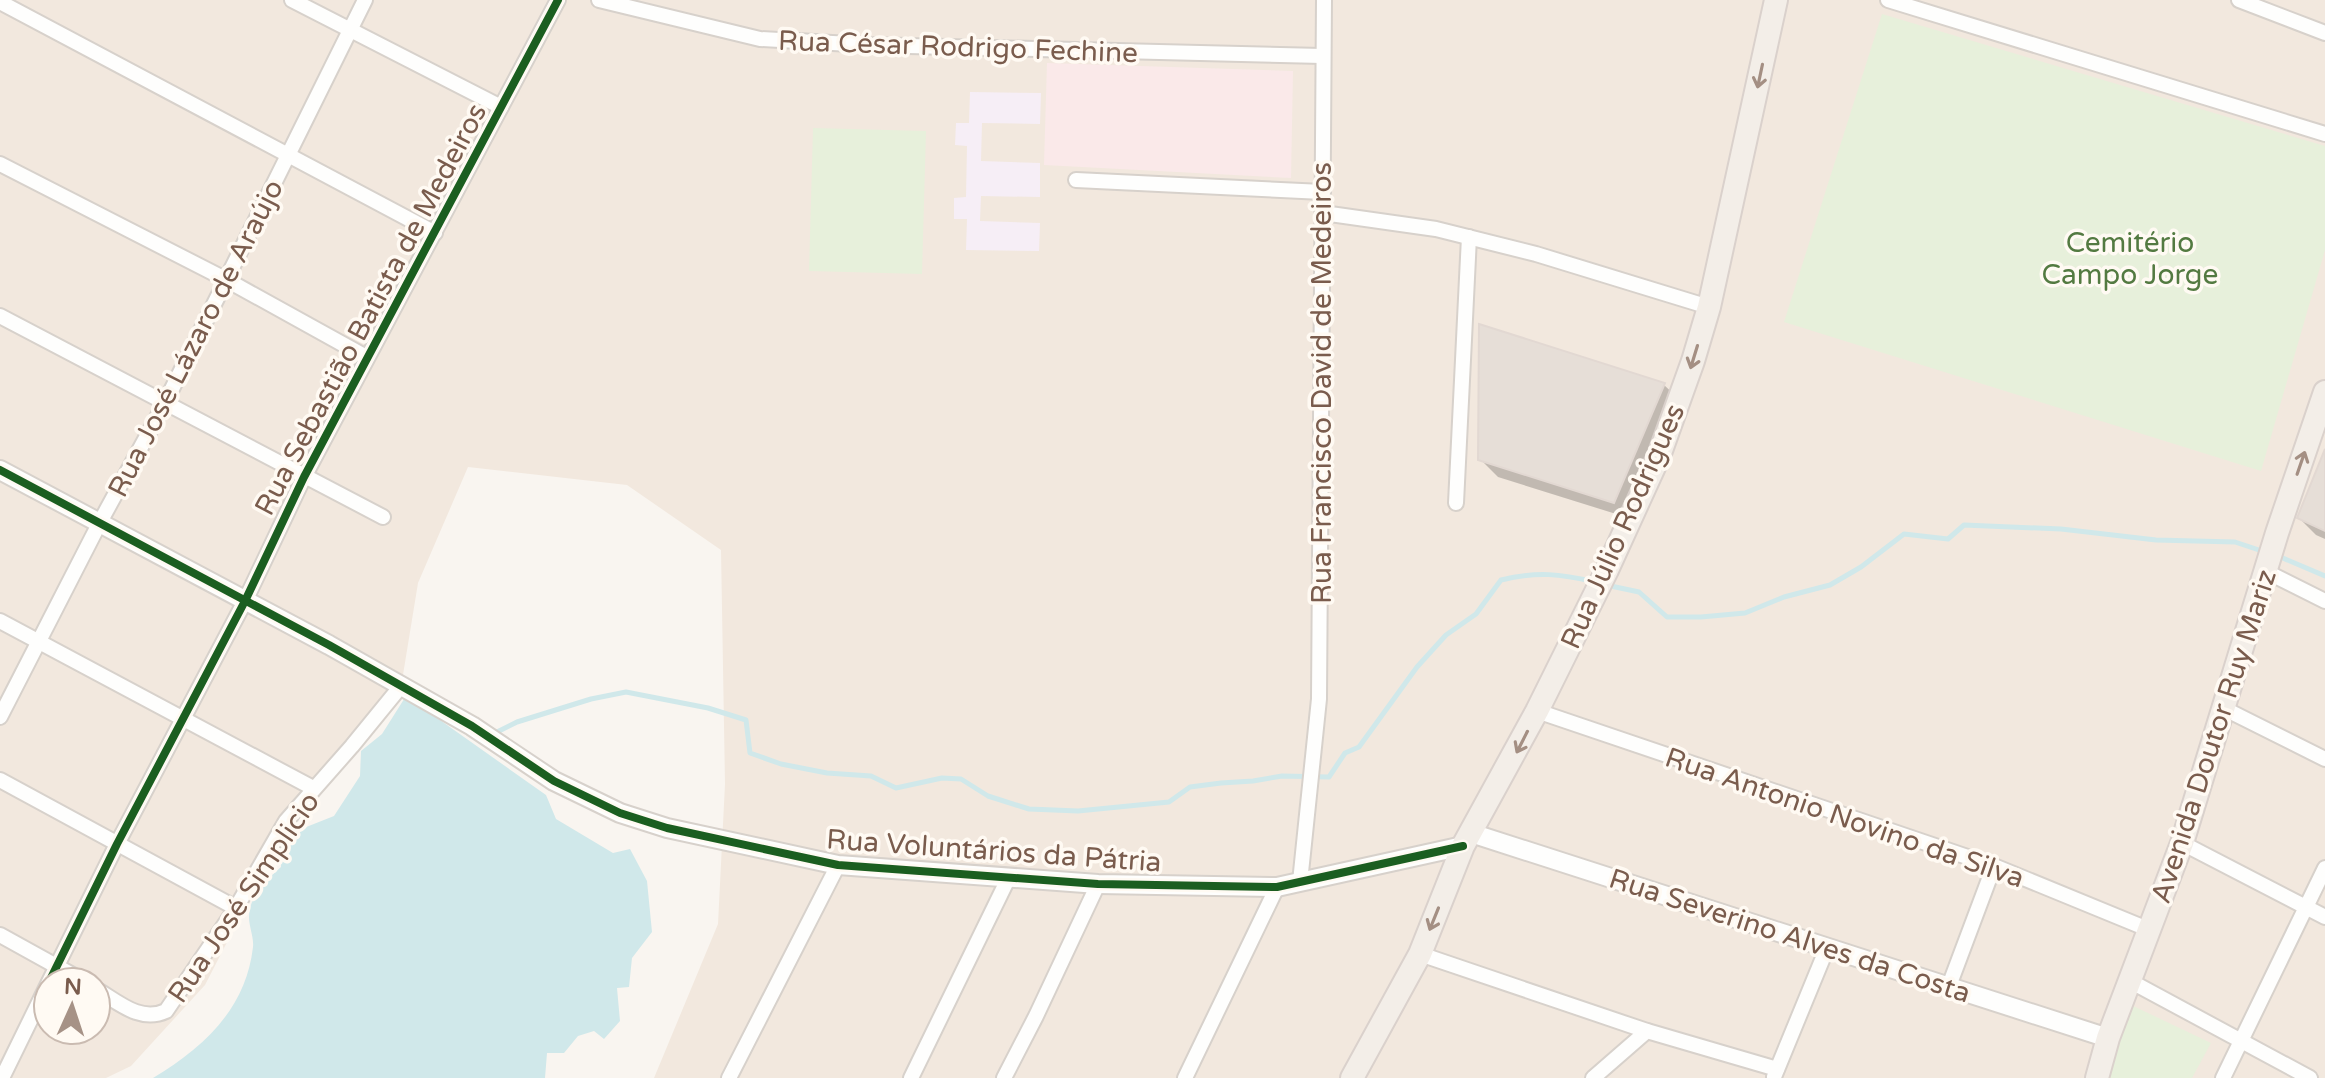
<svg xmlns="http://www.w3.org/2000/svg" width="2325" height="1078" font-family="'Varela Round',sans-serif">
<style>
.residential{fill:#f2e8de;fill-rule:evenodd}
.education{fill:#f6eef6}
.medical{fill:#fae9e9}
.green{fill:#e7f0db}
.water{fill:#d0e8ea}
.shadow{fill:#0003}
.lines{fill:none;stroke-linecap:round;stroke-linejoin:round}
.stream{stroke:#d0e8ea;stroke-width:5}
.building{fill:#e6ded7;stroke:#e2d8d2;stroke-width:2}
.minor-casing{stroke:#d7d1cb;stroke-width:18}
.tertiary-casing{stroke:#d7d1cb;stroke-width:22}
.primary-casing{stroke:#dad1cc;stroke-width:26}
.minor{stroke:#fefefd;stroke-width:14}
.tertiary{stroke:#fefefd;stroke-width:18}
.primary{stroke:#f3eee8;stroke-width:22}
.cycleway-casing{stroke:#fffaf3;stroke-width:13}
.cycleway{stroke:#1b5e20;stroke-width:8}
.oneway{stroke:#a48f83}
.labels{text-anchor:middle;stroke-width:7;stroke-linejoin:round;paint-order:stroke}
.street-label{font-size:28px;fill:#7a5c4d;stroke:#fffaf3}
.park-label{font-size:28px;fill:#537a41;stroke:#fffaf3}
</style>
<rect width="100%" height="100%" fill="#f9f5f0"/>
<path class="residential" d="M 0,0 L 2325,0 L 2325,1078 L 654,1078 L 718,924 L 725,784 L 721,550 L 627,485 L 468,467 L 418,583 L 401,687 L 281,837 L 205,985 L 131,1066 L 106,1078 L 0,1078 ZM 48,982 L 96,982 L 96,1030 L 48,1030 Z"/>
<polygon class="education" points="970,92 1041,93 1040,124 982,123 981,161 1040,163 1040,197 981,196 980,221 1040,223 1039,251 966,250 967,219 954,219 954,198 966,197 967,146 955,145 956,123 969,123"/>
<polygon class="medical" points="1047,63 1293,71 1291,178 1044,165"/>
<g class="green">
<polygon points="1882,14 2325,146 2325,250 2261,471 1784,322"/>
<polygon points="813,128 926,131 922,274 809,271"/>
<polygon points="2129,1004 2211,1043 2192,1078 2101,1078"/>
</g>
<path class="water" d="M 406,696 L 546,795 L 556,819 L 613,853 L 630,849 L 647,881 L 652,932 L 632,958 L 629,987 L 617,988 L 620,1021 L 604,1039 L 594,1031 L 578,1036 L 564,1053 L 547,1053 L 545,1078 L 153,1078 C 203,1048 246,1009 253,947 C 254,937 249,927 249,917 C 250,894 266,881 281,867 L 281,837 L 334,816 L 360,776 L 361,751 L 382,734 Z"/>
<g class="shadow">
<polygon points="1663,384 1681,401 1632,519 1498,477 1480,459"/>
<polygon points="2325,454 2325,539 2316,535 2299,518"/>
</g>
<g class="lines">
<g class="stream">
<polyline points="2278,556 2325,576"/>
<polyline points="1606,585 1639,592 1667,617 1701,617 1745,613 1784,597 1830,585 1861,567 1904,534 1948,539 1964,525 2061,529 2156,540 2235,542 2265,552"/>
<path d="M 493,734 L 517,722 L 591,699 L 626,692 L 708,708 L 746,720 L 750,753 L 781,764 L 827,773 L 871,776 L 896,788 L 942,778 L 961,779 L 988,796 L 1029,809 L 1078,811 L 1169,802 L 1190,787 L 1221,783 L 1253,781 L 1282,776 L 1329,777 L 1345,753 L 1359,747 L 1417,667 L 1446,635 L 1476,614 L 1501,580 C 1538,571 1560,574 1596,582"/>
</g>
</g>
<g class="building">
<polygon points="1479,324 1665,383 1614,503 1478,460"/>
<polygon points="2325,449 2325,531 2297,518"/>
</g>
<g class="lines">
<g class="minor-casing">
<g id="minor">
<polyline points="292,0 501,107"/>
<polyline points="599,0 760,39 868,45 1322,56"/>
<polyline points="1888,0 2325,134"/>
<polyline points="2239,0 2325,33"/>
<polyline points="0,2 435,233"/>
<polyline points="0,164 225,279 366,357"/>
<polyline points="1076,180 1323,192"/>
<polyline points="1323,213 1436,229 1536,254 1709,307"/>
<polyline points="0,316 383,517"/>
<polyline points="1456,503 1469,237"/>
<polyline points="2265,571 2325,601"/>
<polyline points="0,621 313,788"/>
<polyline points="2223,708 2325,759"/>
<polyline points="1537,711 1994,866 2150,930"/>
<polyline points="0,717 99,524 165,403 365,0"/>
<polyline points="0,780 236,908"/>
<polyline points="2182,843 2325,917"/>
<polyline points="1300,882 1319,699 1324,0"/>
<polyline points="0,935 85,982"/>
<polyline points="1420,954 1647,1031 1777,1069"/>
<polyline points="2130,981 2310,1078"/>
<polyline points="49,982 117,844 245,601 304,477 558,0"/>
<polyline points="1949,986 1994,866"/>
<path d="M 96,989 C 118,1002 140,1023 166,1011 L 236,908 L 286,821 L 352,746 L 401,686"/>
<polyline points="1774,1077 1827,948"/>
<polyline points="2,1078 48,984"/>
<polyline points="729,1078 838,865"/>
<polyline points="911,1078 1008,879"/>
<polyline points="1004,1078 1036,1016 1098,884"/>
<polyline points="1185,1078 1277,887"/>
<polyline points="1593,1078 1647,1031"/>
<polyline points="2223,1078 2325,868"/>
</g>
</g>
<g class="tertiary-casing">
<g id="tertiary">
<polyline points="0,470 329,645 472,726 554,781 620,813 667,828 838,865 1098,884 1277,887 1463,846"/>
<polyline points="1471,833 2108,1038"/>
</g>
</g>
<g class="primary-casing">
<g id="primary">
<polyline points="1352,1078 1420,954 1463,846 1537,711 1607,570 1659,456 1693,361 1709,307 1776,0"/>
<polyline points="2097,1078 2108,1038 2182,843 2277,533 2325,392"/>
</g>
</g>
<use href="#minor" class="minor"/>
<use href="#tertiary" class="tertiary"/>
<use href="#primary" class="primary"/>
<g class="cycleway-casing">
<g id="cycleway">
<polyline points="0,470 329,645 472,726 554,781 620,813 667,828 838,865 1098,884 1277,887 1463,846"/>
<polyline points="49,982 117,844 245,601 304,477 558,0"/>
</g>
</g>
<use href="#cycleway" class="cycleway"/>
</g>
<defs><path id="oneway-shaft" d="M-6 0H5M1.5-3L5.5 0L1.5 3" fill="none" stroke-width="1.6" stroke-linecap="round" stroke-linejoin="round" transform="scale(2)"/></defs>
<g class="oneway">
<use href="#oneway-shaft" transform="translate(1760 76) rotate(102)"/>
<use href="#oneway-shaft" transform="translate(1694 357) rotate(107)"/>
<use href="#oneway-shaft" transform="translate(2301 463) rotate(-71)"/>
<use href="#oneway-shaft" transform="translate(1522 742) rotate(117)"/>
<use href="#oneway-shaft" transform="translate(1434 919) rotate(112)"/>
</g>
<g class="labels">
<g class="street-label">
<text transform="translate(958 46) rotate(2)" y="10">Rua César Rodrigo Fechine</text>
<text transform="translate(370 309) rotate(-62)" y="10">Rua Sebastião Batista de Medeiros</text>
<text transform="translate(195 338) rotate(-63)" y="10">Rua José Lázaro de Araújo</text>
<text transform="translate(1321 383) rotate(-90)" y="10">Rua Francisco David de Medeiros</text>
<text transform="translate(1622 526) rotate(-66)" y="10">Rua Júlio Rodrigues</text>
<text transform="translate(2213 736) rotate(-72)" y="10">Avenida Doutor Ruy Mariz</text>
<text transform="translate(1845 817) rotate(19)" y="10">Rua Antonio Novino da Silva</text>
<text transform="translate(994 850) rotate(4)" y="10">Rua Voluntários da Pátria</text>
<text transform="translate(243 897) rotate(-56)" y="10">Rua José Simplicio</text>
<text transform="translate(1790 935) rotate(18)" y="10">Rua Severino Alves da Costa</text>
</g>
<g class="park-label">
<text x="2130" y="252">Cemitério<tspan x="2130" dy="32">Campo Jorge</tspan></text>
</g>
</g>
<g transform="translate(72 1006) rotate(3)"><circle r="38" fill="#fffaf3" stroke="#cabbb1" stroke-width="2"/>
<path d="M0-6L14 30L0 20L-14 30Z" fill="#a69286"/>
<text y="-12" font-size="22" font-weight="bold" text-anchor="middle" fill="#7a5c4d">N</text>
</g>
</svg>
